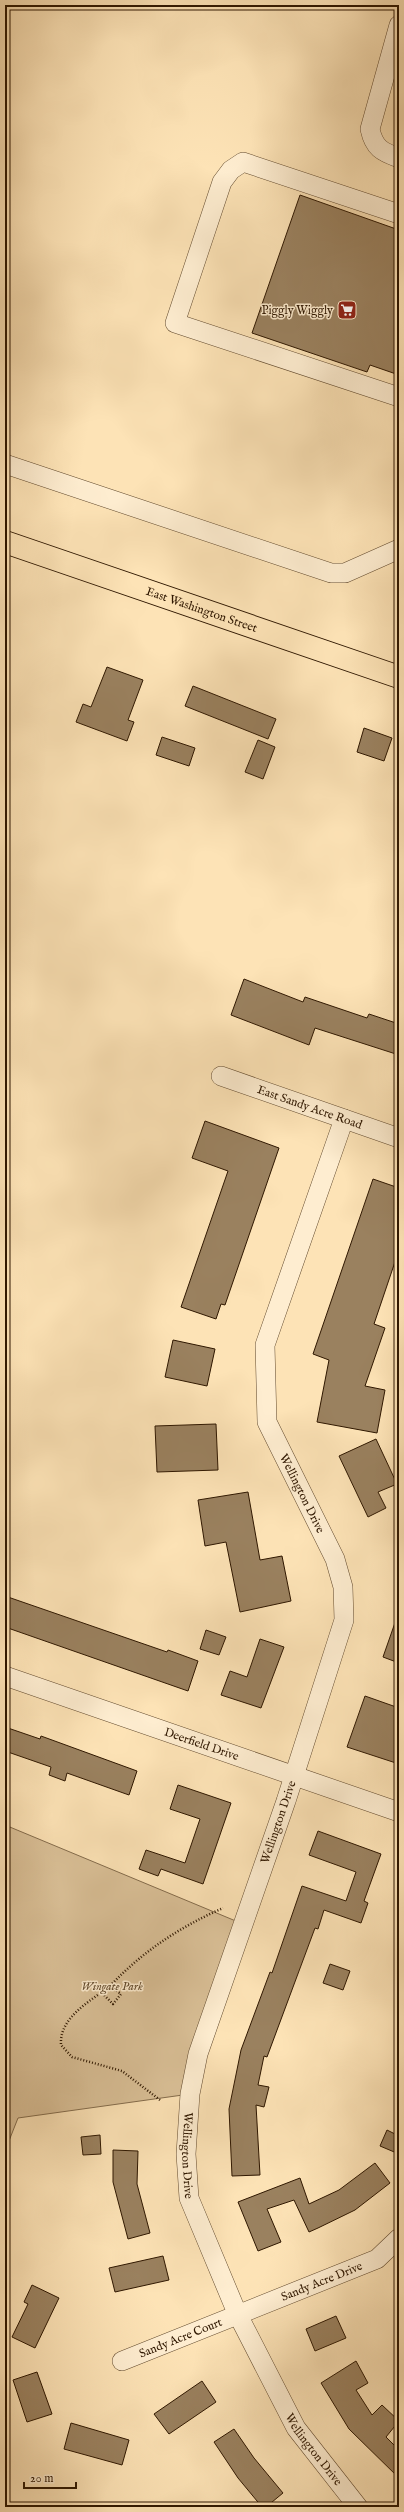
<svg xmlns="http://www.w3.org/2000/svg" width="404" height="2512" font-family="'IM FELL English',serif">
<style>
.green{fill:#dac097;stroke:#846c4c}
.building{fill:#9a815f;stroke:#2f1700}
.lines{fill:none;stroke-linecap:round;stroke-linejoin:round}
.minor-casing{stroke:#624a2e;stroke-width:20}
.major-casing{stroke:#2f1700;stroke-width:24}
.path{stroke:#2f1700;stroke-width:2.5;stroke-dasharray:1 2;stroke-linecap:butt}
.minor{stroke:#feedd0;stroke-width:19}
.major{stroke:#fde3b6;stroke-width:22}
.labels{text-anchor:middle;stroke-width:3;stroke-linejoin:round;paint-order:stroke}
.poi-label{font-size:12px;fill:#2f1700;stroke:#feedd0;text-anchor:end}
.street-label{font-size:12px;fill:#2f1700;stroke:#feedd0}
.park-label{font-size:12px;font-style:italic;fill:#624a2d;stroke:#feedd0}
</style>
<rect width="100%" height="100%" fill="#fde3b6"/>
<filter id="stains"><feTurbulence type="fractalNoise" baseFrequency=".005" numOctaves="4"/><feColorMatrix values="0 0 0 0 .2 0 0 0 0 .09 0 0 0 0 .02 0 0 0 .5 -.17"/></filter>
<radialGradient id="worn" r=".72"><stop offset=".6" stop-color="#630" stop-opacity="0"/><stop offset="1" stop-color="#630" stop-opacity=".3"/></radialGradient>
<polygon class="green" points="5,1825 243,1924 190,2094 18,2118 5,2151"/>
<g class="building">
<polygon points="300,195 399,230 399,375 370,365 367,372 252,333"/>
<polygon points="107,667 143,680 128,720 134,722 127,741 76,722 83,704 91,707"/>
<polygon points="193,686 276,719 268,739 185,706"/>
<polygon points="364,728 392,738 384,761 357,752"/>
<polygon points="162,737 195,748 189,766 156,755"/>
<polygon points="258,740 275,747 263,779 245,772"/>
<polygon points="244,979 303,1002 305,997 367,1018 369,1014 399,1024 399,1055 315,1028 309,1045 231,1015"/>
<polygon points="205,1121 279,1148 225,1305 221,1304 216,1319 181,1307 228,1171 192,1158"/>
<polygon points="373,1179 399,1188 399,1250 374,1324 385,1328 365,1386 385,1390 377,1433 317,1422 329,1360 313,1354"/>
<polygon points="173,1340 215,1349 207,1386 165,1377"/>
<polygon points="216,1424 218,1470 157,1472 155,1426"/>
<polygon points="376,1439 397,1484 378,1492 386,1508 368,1517 339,1456"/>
<polygon points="248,1492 260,1560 282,1556 291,1601 240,1612 226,1542 205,1546 198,1500"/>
<polygon points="5,1596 167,1652 168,1650 198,1661 188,1691 5,1627"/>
<polygon points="397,1617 399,1618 399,1663 383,1657"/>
<polygon points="206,1630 226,1637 219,1655 200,1649"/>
<polygon points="260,1639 284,1647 261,1708 221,1695 230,1671 247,1677"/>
<polygon points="365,1696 399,1708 399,1764 347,1747"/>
<polygon points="5,1727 40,1739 41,1736 137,1771 129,1795 67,1773 65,1781 49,1775 51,1767 5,1751"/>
<polygon points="178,1785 231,1803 203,1884 161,1869 158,1876 139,1869 146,1850 185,1863 200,1819 170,1809"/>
<polygon points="318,1831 381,1854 364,1901 368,1903 361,1923 324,1910 318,1929 315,1928 267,2057 264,2056 258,2085 269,2087 264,2107 256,2105 260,2175 232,2176 229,2109 241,2050 270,1972 272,1973 302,1886 346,1901 356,1872 309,1855"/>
<polygon points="330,1964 350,1971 343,1990 323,1983"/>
<polygon points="387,2130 399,2136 399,2154 380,2146"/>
<polygon points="100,2135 101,2154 83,2155 81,2137"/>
<polygon points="113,2150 138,2151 137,2184 150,2233 128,2239 113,2182"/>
<polygon points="375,2163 390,2183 355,2210 318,2228 309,2232 294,2200 267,2209 281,2242 258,2251 238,2202 300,2178 309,2204 339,2190"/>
<polygon points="163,2256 169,2280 115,2292 109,2268"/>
<polygon points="32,2285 59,2298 35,2348 12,2337 28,2304 24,2302"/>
<polygon points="336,2316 346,2338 315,2351 306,2329"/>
<polygon points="356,2361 368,2383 356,2390 372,2415 382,2405 399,2421 386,2437 399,2450 399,2478 349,2429 321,2383"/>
<polygon points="37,2372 52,2414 27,2422 13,2380"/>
<polygon points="202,2381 216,2402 169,2434 154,2414"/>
<polygon points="71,2423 129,2440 122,2465 64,2449"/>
<polygon points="234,2429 254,2458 283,2493 266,2507 262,2507 238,2478 214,2442"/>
</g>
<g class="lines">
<g class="minor-casing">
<g id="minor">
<path d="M 399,25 L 370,129 C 374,148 382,152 399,158"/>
<polyline points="399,214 243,162 231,170 222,182 175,323 399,397"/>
<polyline points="5,464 331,573 345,573 399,549"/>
<path id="s1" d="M 221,1076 L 399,1138"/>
<path id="s2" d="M 344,1119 L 265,1345 L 267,1422 L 335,1559 L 343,1587 L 344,1620 L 286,1801 L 198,2054 L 190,2094 L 186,2154 L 189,2198 L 237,2313 L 296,2428 L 358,2507"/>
<path id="s3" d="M 5,1676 L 399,1812"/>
<path id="s4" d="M 122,2361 L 377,2259 L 399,2238"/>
</g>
</g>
<g class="major-casing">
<g id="major">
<path id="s5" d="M 5,542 L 399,677"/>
</g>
</g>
<path class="path" d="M 160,2100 L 122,2071 L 72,2057 L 61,2045 C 59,2017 91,2001 110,1986 L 102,1993 L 113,2004 L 121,1994 L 110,1986 C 143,1951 180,1927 223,1908"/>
<use href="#minor" class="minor"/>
<use href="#major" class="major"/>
</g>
<defs>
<g id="supermarket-square" transform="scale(1)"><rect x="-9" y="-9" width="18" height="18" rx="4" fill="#8f2418" stroke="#feedd0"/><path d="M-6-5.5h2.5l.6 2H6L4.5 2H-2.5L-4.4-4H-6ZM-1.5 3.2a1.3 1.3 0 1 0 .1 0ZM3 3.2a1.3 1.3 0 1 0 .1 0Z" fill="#fff"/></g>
</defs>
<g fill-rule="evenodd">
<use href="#supermarket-square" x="347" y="310"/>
</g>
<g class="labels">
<g class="poi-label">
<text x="333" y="314">Piggly Wiggly</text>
</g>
<g class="street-label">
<text dy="4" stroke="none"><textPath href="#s5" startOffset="208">East Washington Street</textPath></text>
<text dy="4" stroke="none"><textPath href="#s1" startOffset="94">East Sandy Acre Road</textPath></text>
<text dy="4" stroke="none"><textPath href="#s2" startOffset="396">Wellington Drive</textPath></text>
<text dy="4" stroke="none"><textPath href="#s3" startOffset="208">Deerfield Drive</textPath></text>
<text transform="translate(278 1822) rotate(-71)" y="4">Wellington Drive</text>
<text dy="4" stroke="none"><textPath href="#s2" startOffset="1092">Wellington Drive</textPath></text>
<text dy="4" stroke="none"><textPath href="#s4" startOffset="215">Sandy Acre Drive</textPath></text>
<text dy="4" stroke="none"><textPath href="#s4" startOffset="63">Sandy Acre Court</textPath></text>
<text dy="4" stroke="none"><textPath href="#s2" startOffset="1416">Wellington Drive</textPath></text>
</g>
<g class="park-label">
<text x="112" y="1990">Wingate Park</text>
</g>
</g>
<rect width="404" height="2512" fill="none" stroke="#fde3b6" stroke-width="20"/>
<rect x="6" y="6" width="392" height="2500" fill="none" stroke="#2f1700" stroke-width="2"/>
<rect x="10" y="10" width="384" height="2492" fill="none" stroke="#2f1700"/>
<path d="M24 2482v6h52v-6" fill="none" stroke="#2f1700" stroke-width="2"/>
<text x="30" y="2482" font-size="12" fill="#2f1700" stroke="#feedd0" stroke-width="3" paint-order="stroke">20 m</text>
<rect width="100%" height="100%" filter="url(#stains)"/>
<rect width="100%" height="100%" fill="url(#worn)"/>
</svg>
